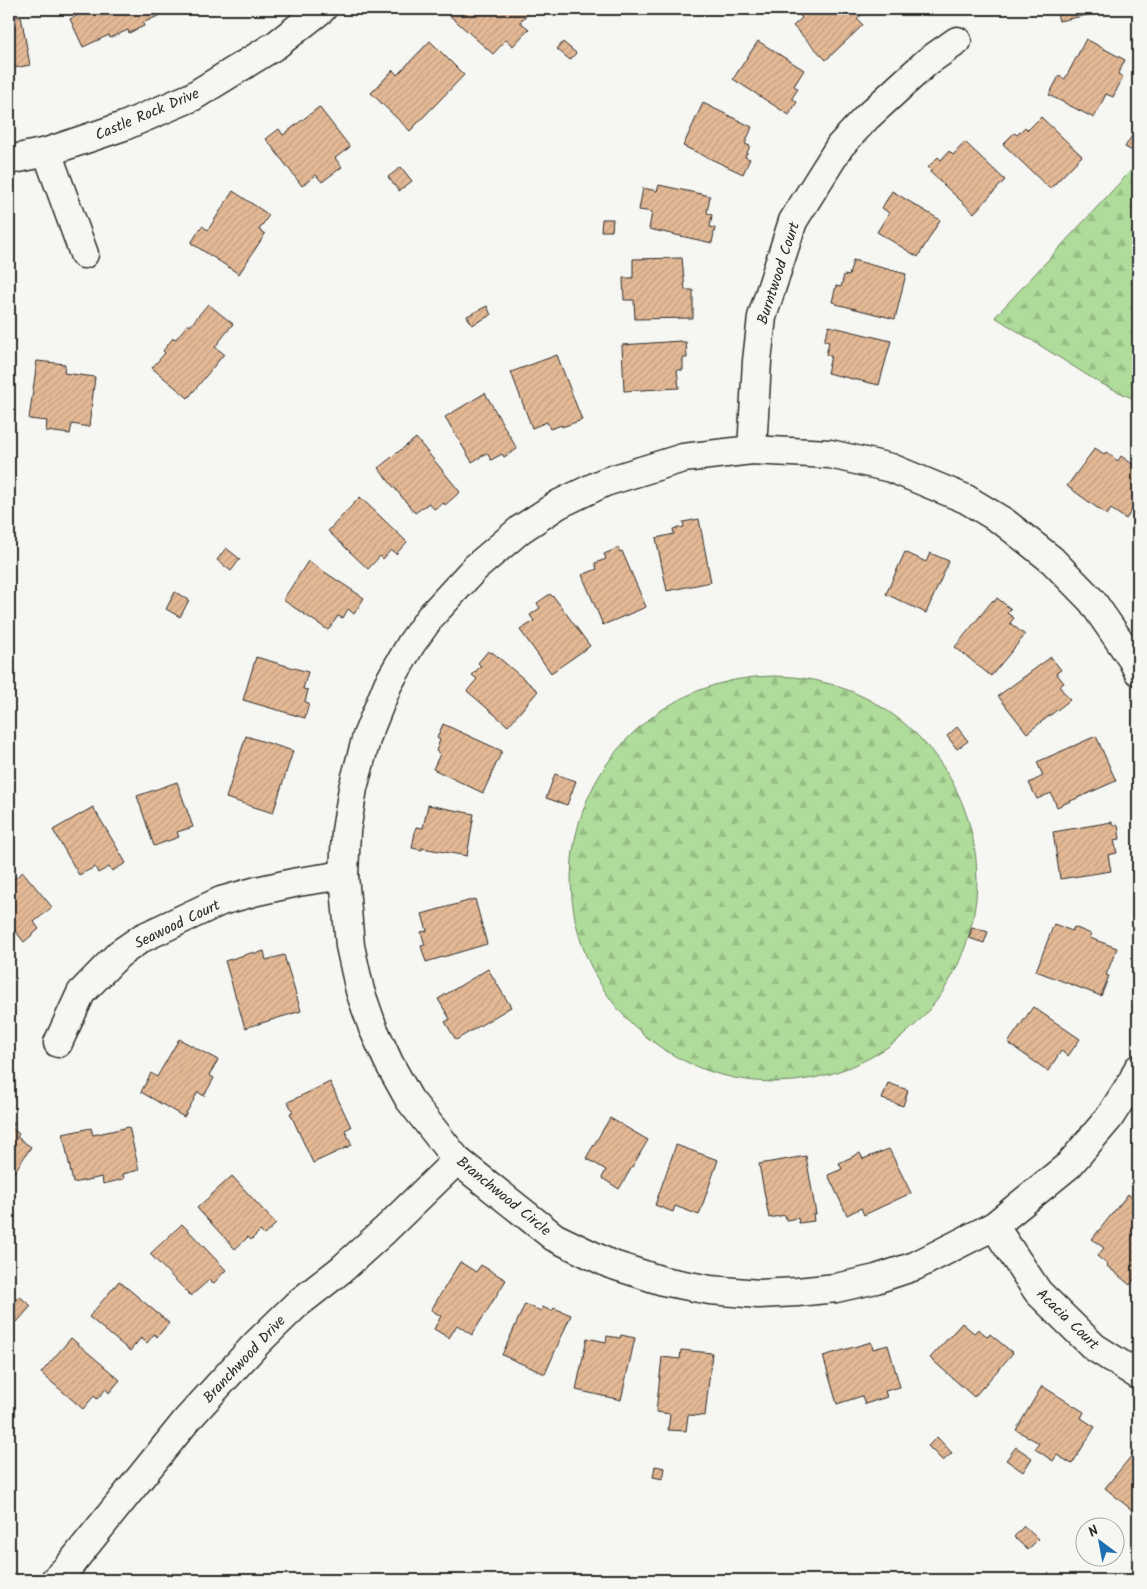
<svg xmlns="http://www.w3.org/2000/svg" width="1147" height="1589" font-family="Kalam,sans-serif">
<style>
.forest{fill:url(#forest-firs);stroke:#6d8462}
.building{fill:url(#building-hatch);stroke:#2b2b2b}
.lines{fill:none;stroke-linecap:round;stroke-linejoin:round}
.street-casing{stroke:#2b2b2b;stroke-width:31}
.street{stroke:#f6f6f2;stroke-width:28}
.labels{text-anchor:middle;stroke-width:5;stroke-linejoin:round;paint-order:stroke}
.street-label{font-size:15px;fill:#2b2b2b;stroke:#f6f6f2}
</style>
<defs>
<pattern id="forest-firs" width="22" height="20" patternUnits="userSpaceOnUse" patternTransform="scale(1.25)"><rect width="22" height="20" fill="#afdc9a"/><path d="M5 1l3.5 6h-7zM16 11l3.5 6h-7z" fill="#97bd85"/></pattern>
<pattern id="building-hatch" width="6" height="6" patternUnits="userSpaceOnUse" patternTransform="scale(1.25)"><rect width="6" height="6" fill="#e4b995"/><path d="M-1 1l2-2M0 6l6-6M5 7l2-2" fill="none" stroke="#c49f81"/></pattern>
</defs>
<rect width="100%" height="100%" fill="#f6f6f2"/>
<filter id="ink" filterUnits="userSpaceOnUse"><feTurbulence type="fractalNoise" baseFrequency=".02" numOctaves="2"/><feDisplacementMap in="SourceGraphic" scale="10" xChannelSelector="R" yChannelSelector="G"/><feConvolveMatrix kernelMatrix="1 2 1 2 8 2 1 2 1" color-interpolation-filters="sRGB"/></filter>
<g filter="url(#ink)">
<g class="forest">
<polygon points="1138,163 1138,401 1098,382 995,317"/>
<circle cx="774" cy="879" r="203"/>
</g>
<g class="building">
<polygon points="91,9 157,9 160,15 143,23 144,26 129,33 128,30 110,38 109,35 83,47 70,19"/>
<polygon points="455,9 532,9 520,22 529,29 513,46 506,40 493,54 449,15"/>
<polygon points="807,9 868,9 857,19 863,25 826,60 793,26 802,18 800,16"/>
<polygon points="1056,9 1116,9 1059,21"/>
<polygon points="21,16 30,65 9,69 9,19"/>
<polygon points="1086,39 1125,60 1118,74 1123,77 1113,97 1106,94 1094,118 1049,95 1059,76 1065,79"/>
<polygon points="430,41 464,75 410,131 371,93 393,70 397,75"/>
<polygon points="758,41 804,70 794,86 798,89 792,98 797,102 789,115 733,79"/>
<polygon points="563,42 576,53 570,60 557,49"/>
<polygon points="703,103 752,127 745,144 750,146 745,157 750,159 743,174 683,146"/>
<polygon points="319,107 350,147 335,158 342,167 322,182 316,175 302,186 266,139 279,129 283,135"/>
<polygon points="1041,117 1082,156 1050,189 1003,144 1014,133 1017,135 1025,127 1028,130"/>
<polygon points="1133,134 1138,137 1138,154 1125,147"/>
<polygon points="965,142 1005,180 974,213 930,172 931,170 928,167 938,157 941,160 949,151 953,155"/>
<polygon points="401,167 412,181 399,191 388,177"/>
<polygon points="659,185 710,196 707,213 712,215 710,227 715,228 712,243 649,229 652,212 639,210 643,188 657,191"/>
<polygon points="233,191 269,215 259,230 265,234 239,274 191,243 202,226 208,230"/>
<polygon points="892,191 940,220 918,257 877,232 889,213 882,208"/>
<polygon points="602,219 613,219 612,231 601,231"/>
<polygon points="682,258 685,290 693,290 693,318 635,319 634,300 624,300 623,278 633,278 633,259"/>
<polygon points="853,260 906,274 895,319 836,304 836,303 832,302 836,286 841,287 844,275 849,276"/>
<polygon points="208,304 233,324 215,347 224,354 188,398 152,368 165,353 163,351 173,338 176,339 188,324 190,326"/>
<polygon points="487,306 491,315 472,325 467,316"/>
<polygon points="829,326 891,341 879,385 827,373 831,356 826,355 829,342 824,341"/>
<polygon points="681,341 681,342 686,342 687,358 683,358 683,370 677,370 679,388 624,391 622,345"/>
<polygon points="557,355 582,420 562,427 562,425 550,429 547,422 532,428 511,372"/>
<polygon points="37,361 65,364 64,373 95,377 89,427 72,424 70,434 46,431 47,421 29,419"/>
<polygon points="485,393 517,449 504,457 502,454 491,460 487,453 472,462 445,417"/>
<polygon points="416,438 460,492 445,505 444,503 434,509 429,503 415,513 378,468"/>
<polygon points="1095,448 1104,454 1106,452 1118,461 1121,456 1138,468 1137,475 1138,476 1138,502 1126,519 1111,509 1107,515 1067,486"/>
<polygon points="360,497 407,542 396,554 391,550 383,559 380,556 368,569 328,531"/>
<polygon points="699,519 711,582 667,591 656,538 674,534 673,529 684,527 683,522"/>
<polygon points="226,548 240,559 231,571 217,560"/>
<polygon points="618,548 620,552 622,551 646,607 603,625 582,575 597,569 595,563 606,559 604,554"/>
<polygon points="905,552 926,562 930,553 949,561 926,613 886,594"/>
<polygon points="308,561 364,598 354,614 348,609 343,618 338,616 328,630 283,600"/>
<polygon points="175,592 189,600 180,617 166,609"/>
<polygon points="550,594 553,597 554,597 590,646 551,673 520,630 534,621 530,615 540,608 537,603"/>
<polygon points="997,598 1011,609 1007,613 1014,618 1010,623 1025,635 991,676 955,647 993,600 994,602"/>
<polygon points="488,651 491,653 492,652 538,691 508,726 467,691 477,679 472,675 481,666 478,663"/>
<polygon points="256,657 308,672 303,689 308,690 305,702 309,703 305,718 243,700"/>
<polygon points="1051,657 1061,670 1056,673 1064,683 1059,686 1070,700 1027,733 998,696"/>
<polygon points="443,724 502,751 483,793 433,769 440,754 436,751 440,740 437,738"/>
<polygon points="957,727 968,741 957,749 947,736"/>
<polygon points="246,736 293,751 273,813 226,798"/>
<polygon points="1096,736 1116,781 1057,807 1051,793 1037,799 1029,783 1043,776 1037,762"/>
<polygon points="555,774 576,781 567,805 546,798"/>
<polygon points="177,782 193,827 177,832 179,837 154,846 137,796"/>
<polygon points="428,805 474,814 467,856 422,848 422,850 412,848 416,827 423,828"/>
<polygon points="93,807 126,863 112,871 109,867 98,873 95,867 79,875 53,830"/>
<polygon points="1112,822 1112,825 1118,825 1120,839 1114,840 1117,853 1108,855 1111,871 1060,879 1053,832"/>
<polygon points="23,872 52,907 34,922 39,929 24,942 9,923 9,883"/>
<polygon points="475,899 487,944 426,962 421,946 425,945 421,932 427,931 422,914"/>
<polygon points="1054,924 1072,931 1074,927 1091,934 1090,938 1117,948 1106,975 1109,976 1101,996 1036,971"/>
<polygon points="972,927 988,932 984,943 969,938"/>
<polygon points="264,951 266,960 284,955 301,1011 245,1028 225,961 254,952 255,954"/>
<polygon points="488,969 511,1007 456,1040 445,1022 450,1019 438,999"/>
<polygon points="1033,1007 1080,1039 1068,1056 1061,1051 1048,1071 1008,1043"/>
<polygon points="179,1039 218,1060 209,1075 214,1078 204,1096 198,1092 184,1117 141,1092 151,1073 157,1077"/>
<polygon points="330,1082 351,1127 345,1130 352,1145 313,1163 290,1113 293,1112 288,1102"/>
<polygon points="888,1083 908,1090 903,1106 882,1099"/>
<polygon points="610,1118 648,1140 619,1189 602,1178 606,1170 586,1158"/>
<polygon points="9,1119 15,1123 12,1128 19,1134 17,1137 31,1147 9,1180"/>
<polygon points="129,1127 139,1170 123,1174 124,1179 103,1184 102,1177 73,1183 63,1134 91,1128 93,1135"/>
<polygon points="676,1145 718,1160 699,1215 675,1206 673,1212 655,1205"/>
<polygon points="889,1149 911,1193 864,1215 861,1208 847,1215 828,1175 842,1169 839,1163 860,1153 863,1159"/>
<polygon points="806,1156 816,1214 813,1214 814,1221 799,1223 798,1218 786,1220 785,1215 769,1218 759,1164"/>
<polygon points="232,1176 276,1224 264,1235 260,1231 251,1240 248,1237 235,1249 197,1208"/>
<polygon points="1128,1194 1138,1202 1138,1274 1130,1285 1107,1266 1108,1265 1097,1256 1104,1248 1092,1239"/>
<polygon points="182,1224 226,1270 213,1284 209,1280 191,1296 150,1254"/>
<polygon points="460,1262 476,1272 481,1265 506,1280 472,1335 457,1325 449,1338 434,1329 441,1316 431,1310"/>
<polygon points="119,1281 169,1323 157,1337 154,1334 147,1343 141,1338 130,1351 89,1317"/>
<polygon points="19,1296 31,1306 17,1322 9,1315 9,1308"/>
<polygon points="525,1304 541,1311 542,1307 552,1311 554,1308 571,1315 545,1374 502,1355"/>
<polygon points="962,1323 974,1333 978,1329 988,1337 990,1334 1013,1353 974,1397 930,1358"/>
<polygon points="621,1335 635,1338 621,1400 576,1390 587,1338 606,1342 607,1336 620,1338"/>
<polygon points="71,1338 120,1380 109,1393 106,1389 97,1399 94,1396 83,1409 41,1373"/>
<polygon points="871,1342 873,1349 888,1345 900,1387 885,1391 887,1397 865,1404 862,1396 837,1404 823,1356"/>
<polygon points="681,1350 712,1353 705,1416 688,1415 686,1431 668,1430 670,1414 656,1412 662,1357 680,1359"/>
<polygon points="1042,1386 1084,1412 1081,1418 1095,1427 1072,1464 1057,1455 1053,1461 1035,1449 1039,1443 1016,1430"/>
<polygon points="937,1437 952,1453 943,1461 928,1446"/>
<polygon points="1138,1444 1138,1515 1105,1488 1133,1454 1131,1453"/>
<polygon points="1016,1447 1032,1458 1023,1472 1006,1460"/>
<polygon points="655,1466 665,1468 663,1479 653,1477"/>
<polygon points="1024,1526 1038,1539 1028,1550 1014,1537"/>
</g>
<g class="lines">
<g class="street-casing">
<g id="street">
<polyline points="47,152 84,254"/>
<polyline points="9,160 47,152 124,126 192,97 276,45 322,9"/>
<polyline points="752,450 757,361 762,317 793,221 840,146 867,117 904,83 927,62 957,41"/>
<polyline points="1138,671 1132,659 1092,601 1052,560 1004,522 966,499 891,468 830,454 752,450 683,458 605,482 559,504 521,529 475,568 431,616 411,644 388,684 367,736 353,788 346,831 344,875 350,946 360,991 373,1028 389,1063 409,1099 457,1160 554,1237 610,1264 663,1281 710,1290 759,1294 797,1292 836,1288 876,1279 915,1266 994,1226 1069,1165 1109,1118 1132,1082 1138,1069"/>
<polyline points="58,1043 81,993 119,954 142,938 221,901 257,891 298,882 344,875"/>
<polyline points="994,1226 1038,1292 1094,1347 1138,1375"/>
<polyline points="55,1580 69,1566 186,1421 257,1343 296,1305 342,1269 384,1231 457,1160"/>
</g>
</g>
<use href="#street" class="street"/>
</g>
</g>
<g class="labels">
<g class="street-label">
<text transform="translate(147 114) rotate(-23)" y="5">Castle Rock Drive</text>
<text transform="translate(778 273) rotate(-72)" y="5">Burntwood Court</text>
<text transform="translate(177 924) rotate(-26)" y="5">Seawood Court</text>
<text transform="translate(504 1196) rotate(39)" y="5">Branchwood Circle</text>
<text transform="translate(1068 1319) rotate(44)" y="5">Acacia Court</text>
<text transform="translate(244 1359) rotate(-47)" y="5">Branchwood Drive</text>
</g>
</g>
<rect width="1147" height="1589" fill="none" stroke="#f6f6f2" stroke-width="30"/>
<rect x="15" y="15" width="1117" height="1559" fill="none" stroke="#2b2b2b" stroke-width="2" filter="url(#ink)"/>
<g transform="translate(1100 1542) rotate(328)"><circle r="24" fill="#f6f6f2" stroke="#a5a5a2"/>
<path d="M0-4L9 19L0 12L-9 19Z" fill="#1f6fb2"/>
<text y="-8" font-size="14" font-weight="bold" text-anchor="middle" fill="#2b2b2b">N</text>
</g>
</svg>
